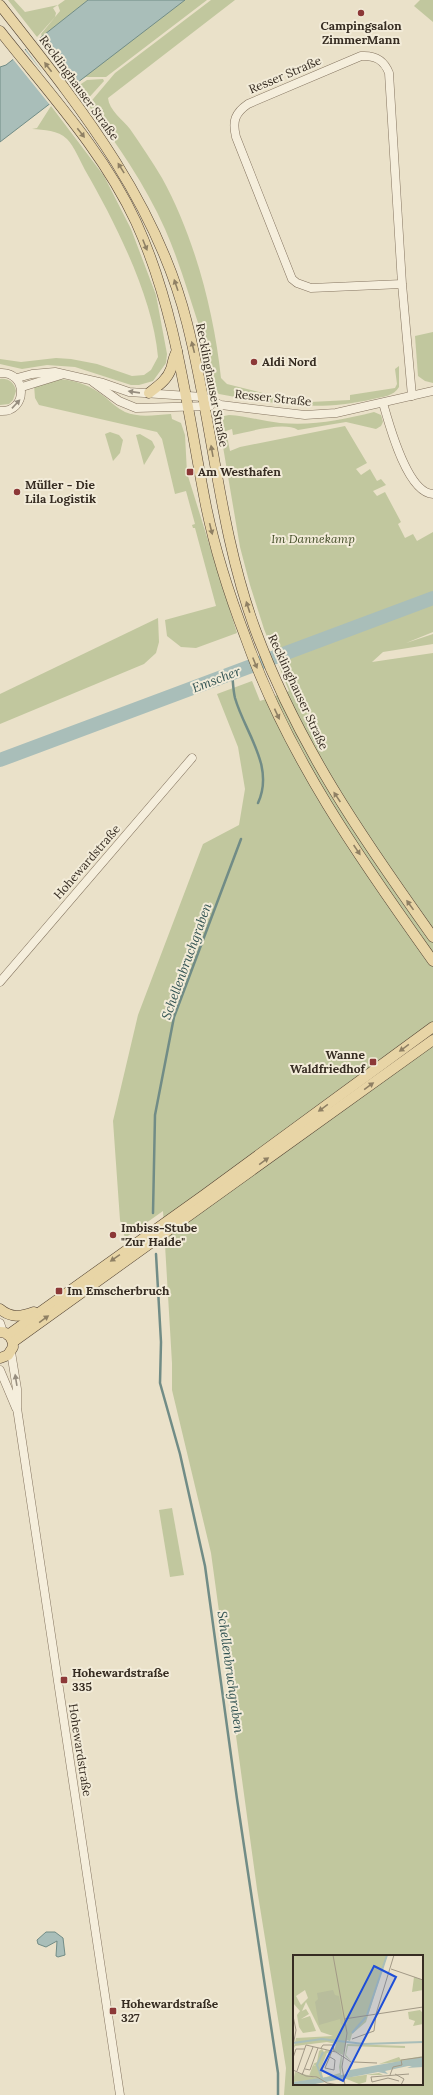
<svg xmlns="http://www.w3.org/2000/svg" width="433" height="2095" font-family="Lora,serif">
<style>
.green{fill:#c1c79e;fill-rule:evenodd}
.water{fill:#a9beb9;stroke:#718c86}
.pier{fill:#eae1c9}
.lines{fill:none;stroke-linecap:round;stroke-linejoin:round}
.stream{stroke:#718c86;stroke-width:2.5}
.river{stroke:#a9beb9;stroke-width:14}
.minor-casing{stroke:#847460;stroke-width:9}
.major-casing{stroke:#534333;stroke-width:11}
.minor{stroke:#f5eedc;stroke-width:8}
.major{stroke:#e8d5a6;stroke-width:10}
.oneway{fill:#8f8064}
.oneway2{fill:#968d7f}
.poi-dot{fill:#8c3837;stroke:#f2ebd8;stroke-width:1.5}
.labels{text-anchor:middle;stroke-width:4;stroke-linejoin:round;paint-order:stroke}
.poi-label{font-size:12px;font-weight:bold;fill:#362c22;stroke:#f2ebd8;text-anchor:start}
.street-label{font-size:12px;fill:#362c22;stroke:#f2ebd8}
.park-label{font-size:12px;font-style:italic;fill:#46502b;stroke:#f2ebd8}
.water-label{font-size:13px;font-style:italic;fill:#335453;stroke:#f2ebd8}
.inset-river{fill:none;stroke:#a9beb9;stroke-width:2}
.inset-road{fill:none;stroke:#a29986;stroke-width:1}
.view{fill:#1d4ed8;fill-opacity:0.15;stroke:#1d4ed8;stroke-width:2}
.inset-edge{fill:none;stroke:#362c22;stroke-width:2}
</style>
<rect width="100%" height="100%" fill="#eae1c9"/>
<g class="green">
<polygon points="8,0 14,0 25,12 58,5 65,0 88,0 42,37 41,34 60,11 58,5 53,8 56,13 55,17 37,37"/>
<polygon points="185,0 207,0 106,77 86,77 79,80"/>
<path d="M 211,0 L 235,0 L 108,98 C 109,110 123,120 130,129 C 141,145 152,161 162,178 C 194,236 214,311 221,378 L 227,384 L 271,395 L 310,402 L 350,400 L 350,395 L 395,388 L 397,384 L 395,369 L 399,366 L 399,387 C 394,396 382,397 373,399 C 318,412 274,404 219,394 C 204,386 207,350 202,335 C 190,299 180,263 165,229 C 145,184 117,144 88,105 L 115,73 Z"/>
<polygon points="420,0 433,0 433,22 414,6"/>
<polygon points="103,79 104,81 85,102 75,88 87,80"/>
<path d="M 51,106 L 104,176 L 131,229 L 156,295 L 167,354 L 166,363 L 153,381 L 139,385 L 131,385 L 75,367 L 47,365 L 22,369 L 0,364 L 0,359 L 21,362 L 56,358 L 71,359 L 97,364 L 132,376 L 144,375 L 151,370 L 158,357 C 153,297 115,222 85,170 C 80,161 74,146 67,139 C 58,130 44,130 32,129 L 37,128 Z"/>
<polygon points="433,332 433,383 425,381 418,376 415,336"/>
<path d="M 0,379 C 8,378 14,382 16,391 L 13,400 L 9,404 L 0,405 Z"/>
<path d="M 57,379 C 76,380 90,385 105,397 C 111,402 117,408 125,412 C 139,418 155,415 171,414 L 172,419 L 181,423 L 185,435 L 187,473 L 237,633 L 196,648 L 181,647 L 167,636 L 165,620 L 216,606 L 195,528 L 193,528 L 192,525 L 195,524 L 186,491 L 175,494 L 162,439 L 157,432 L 39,405 L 35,398 L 34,385 Z"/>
<path d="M 374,412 L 381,415 L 383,422 L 381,426 L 376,429 L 346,422 L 298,430 C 284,421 249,432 233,435 L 232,429 L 226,431 L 230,451 L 240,447 L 345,426 L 367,463 L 356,469 L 361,475 L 370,469 L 377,481 L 381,479 L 386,485 L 373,491 L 377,496 L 385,492 L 401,522 L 398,524 L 405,538 L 413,534 L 417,541 L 433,532 L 433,632 L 406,643 L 433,634 L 433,644 L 383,652 L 372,662 L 433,653 L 433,2095 L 284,2095 L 286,2068 L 257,1889 L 211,1553 L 172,1390 L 172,1363 L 163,1211 L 125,1238 L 120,1220 L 113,1121 L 138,1015 L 203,844 L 239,825 L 245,789 L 238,747 L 217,694 L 252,681 L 260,701 L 289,691 L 264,629 L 250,585 L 240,547 L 219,423 L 224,416 L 229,415 C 246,416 263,421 280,423 C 313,426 342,420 374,412 ZM 294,1956 L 422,1956 L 422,2084 L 294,2084 Z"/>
<polygon points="110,432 119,435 123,440 120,453 113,461 105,434"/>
<polygon points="140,434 152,441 155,447 144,465 136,435"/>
<polygon points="158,618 159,642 156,653 144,664 0,724 0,694"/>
<polygon points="172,1508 184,1575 170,1577 159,1510"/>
</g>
<g class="water">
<polygon points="88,0 185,0 0,142 0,67 6,65"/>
<polygon points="46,1932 55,1932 63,1938 65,1955 58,1957 56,1956 57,1941 46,1947 38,1944 37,1940"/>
</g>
<polygon class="pier" points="38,39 74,87 50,105 12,58 24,49 44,74 25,48"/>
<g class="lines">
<g class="stream">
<path d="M 232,673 C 233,681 233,690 235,698 C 245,733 275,766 258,803"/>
<polyline points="153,1213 155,1115 174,1017 241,839"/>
<polyline points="156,1254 161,1342 160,1383 180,1454 205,1566 237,1799 278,2073 278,2095"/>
</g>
<polyline class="river" points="0,760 433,598"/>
<g class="minor-casing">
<g id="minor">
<path d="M 402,284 L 311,288 L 297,283 L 292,279 L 236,137 C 232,121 235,113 248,104 L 361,56 C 375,55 384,60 389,73 L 402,284 L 412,396"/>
<path d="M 0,373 C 28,371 28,413 0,411"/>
<polyline points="17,378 32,374 55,372 103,383 129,392 203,397 221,405 305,415 336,413 433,391"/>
<polyline points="93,382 119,401 136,408 210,406"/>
<polyline points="22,387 61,375"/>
<path d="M 383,403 C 389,424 407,493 433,494"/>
<polyline points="0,982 192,758"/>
<polyline points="0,1323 3,1332"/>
<polyline points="11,1352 17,1389 17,1408 120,2095"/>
<polyline points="0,1370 16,1408"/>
</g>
</g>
<g class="major-casing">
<g id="major">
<path d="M 0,5 C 77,103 156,199 187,323 C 213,425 219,530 255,629 C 297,744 363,839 433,937"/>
<path d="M 0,31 C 48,92 103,151 136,222 C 177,312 187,410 206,506 C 215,550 229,594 245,636 C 287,755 360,859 433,961"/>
<path d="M 149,393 C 158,386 167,380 171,369 C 173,363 173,357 177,351"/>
<path d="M 0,1309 C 11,1318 21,1317 34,1312"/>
<path d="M 0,1332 C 9,1332 13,1338 13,1347 L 8,1355 L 0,1358"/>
<polyline points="8,1335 204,1195 433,1027"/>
<polyline points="13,1342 433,1040"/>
</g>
</g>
<use href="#minor" class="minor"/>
<use href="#major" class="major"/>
</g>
<defs><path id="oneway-solid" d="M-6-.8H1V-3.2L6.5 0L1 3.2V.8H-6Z"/></defs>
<g class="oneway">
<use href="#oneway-solid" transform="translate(48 67) rotate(-127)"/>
<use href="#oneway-solid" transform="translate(81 133) rotate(52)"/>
<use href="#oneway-solid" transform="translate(121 168) rotate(-122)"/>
<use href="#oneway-solid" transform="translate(145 245) rotate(68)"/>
<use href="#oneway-solid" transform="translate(176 285) rotate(-109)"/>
<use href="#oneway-solid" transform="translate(193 347) rotate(-104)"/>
<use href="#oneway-solid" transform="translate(212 451) rotate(-100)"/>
<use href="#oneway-solid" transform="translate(211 529) rotate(76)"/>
<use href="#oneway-solid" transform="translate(248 607) rotate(-108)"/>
<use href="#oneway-solid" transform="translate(255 663) rotate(68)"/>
<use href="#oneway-solid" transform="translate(277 714) rotate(65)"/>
<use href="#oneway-solid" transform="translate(337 797) rotate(-124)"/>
<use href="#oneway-solid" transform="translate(357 850) rotate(56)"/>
<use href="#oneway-solid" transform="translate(410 905) rotate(-126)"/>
<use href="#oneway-solid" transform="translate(404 1048) rotate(144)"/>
<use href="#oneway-solid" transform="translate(369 1086) rotate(-36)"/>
<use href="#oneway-solid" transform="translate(323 1108) rotate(144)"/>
<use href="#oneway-solid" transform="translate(264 1161) rotate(-36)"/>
<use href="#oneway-solid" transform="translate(115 1258) rotate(145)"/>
<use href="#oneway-solid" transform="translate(44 1319) rotate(-36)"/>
</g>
<g class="oneway2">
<use href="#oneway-solid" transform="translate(134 392) rotate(-172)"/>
<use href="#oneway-solid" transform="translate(16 404) rotate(-47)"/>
<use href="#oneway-solid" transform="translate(16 1380) rotate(-99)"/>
</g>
<g class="poi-dot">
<circle cx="361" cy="13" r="4"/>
<circle cx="254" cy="362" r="4"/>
<rect x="186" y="468" width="8" height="8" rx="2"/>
<circle cx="17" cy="492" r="4"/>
<rect x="369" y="1058" width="8" height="8" rx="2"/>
<circle cx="113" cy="1235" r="4"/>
<rect x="55" y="1287" width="8" height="8" rx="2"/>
<rect x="60" y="1676" width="8" height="8" rx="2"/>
<rect x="109" y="2007" width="8" height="8" rx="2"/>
</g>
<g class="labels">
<g class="poi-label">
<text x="361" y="30" text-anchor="middle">Campingsalon<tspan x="361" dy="14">ZimmerMann</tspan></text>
<text x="262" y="366">Aldi Nord</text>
<text x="198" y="476">Am Westhafen</text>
<text x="25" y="489">Müller - Die<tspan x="25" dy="14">Lila Logistik</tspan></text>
<text x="365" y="1059" text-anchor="end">Wanne<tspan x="365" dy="14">Waldfriedhof</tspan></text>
<text x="121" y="1232">Imbiss-Stube<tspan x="121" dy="14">"Zur Halde"</tspan></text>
<text x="67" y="1295">Im Emscherbruch</text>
<text x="72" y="1677">Hohewardstraße<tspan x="72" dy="14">335</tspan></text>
<text x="121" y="2008">Hohewardstraße<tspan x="121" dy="14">327</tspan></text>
</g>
<g class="street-label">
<text transform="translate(285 75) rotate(-23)" y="4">Resser Straße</text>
<text transform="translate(79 88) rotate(54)" y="4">Recklinghauser Straße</text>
<text transform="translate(212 385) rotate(79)" y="4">Recklinghauser Straße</text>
<text transform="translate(273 398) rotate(6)" y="4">Resser Straße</text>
<text transform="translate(298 692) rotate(65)" y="4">Recklinghauser Straße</text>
<text transform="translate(87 862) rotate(-49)" y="4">Hohewardstraße</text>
<text transform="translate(80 1750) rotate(81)" y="4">Hohewardstraße</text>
</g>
<g class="park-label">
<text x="313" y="543">Im Dannekamp</text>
</g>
<g class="water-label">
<text transform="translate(216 679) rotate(-21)" y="5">Emscher</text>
<text transform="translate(186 961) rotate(-70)" y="5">Schellenbruchgraben</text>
<text transform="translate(231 1672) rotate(82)" y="5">Schellenbruchgraben</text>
</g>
</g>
<g transform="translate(293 1955)">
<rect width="130" height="130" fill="#eae1c9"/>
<path d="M 0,0 L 94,0 L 73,67 L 59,79 L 57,86 L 54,85 L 50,100 L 41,96 L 43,89 L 34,87 L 2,91 L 0,95 L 3,83 L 40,81 L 28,77 L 13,47 L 9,56 L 13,54 L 16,59 L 8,64 L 17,61 L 23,76 L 10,78 L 6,72 L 4,60 L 7,56 L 0,48 ZM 12,35 L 15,43 L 8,50 L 3,41 ZM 121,22 L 130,25 L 130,35 L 119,37 ZM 127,55 L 130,58 L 130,69 L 120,71 L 122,66 L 116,64 L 115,57 ZM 54,89 L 112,91 L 112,93 L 55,91 L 53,100 L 58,106 L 52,101 ZM 29,94 L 31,97 L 33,95 L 38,97 L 34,98 L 28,113 L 30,123 L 47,118 L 46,112 L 48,101 L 40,97 L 49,101 L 48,120 L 28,124 L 16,121 L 20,110 L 23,111 L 20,109 L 24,107 L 26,96 ZM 130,101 L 122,105 L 86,109 L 106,102 L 108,105 ZM 2,117 L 22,122 L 26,124 L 0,127 ZM 86,118 L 90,120 L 74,120 L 73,127 L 66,129 L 51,123 Z" fill="#c1c79e" fill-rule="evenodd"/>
<path d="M 40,35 L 42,40 L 46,41 L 51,69 L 48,70 L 47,64 L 26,70 L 22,47 L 25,44 L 24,38 Z" fill="#b8bd9c"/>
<path d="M 130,102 L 130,112 L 114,113 L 119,111 L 115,111 L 92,116 L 95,119 L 85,117 L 17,130 L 0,130 L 0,127 L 48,120 L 55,119 L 57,115 Z" fill="#a9beb9"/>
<path class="inset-river" d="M 74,60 L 94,0M 59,78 L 73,62M 0,88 L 29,84 L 71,89 L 130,87M 29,123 L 24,110 L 30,97"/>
<path class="inset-road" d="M 40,0 L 54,78 L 49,112 L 52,130M 98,14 L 130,25M 83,59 L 101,0M 0,61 L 3,75 L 0,91M 51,64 L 130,52M 59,84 L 81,76 L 83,60M 28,93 L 30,90 L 40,90 L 41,96M 37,102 L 42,105 L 41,115 L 32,113 L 39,96M 0,103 L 3,94 L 12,94M 61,107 L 84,108M 12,114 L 17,115 L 25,93M 0,115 L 13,121 L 24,122 L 34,128 L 46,130M 4,116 L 13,90 L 43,97 L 58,107M 102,119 L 111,124 L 108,130M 9,120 L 20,92M 97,120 L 100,112 L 109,110 L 108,105 L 130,102M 106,126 L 95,123 L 79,127 L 78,122 L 116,119"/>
<path class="view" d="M 81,11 L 103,22 L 50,126 L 28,115 Z"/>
<rect width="130" height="130" class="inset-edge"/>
</g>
</svg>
